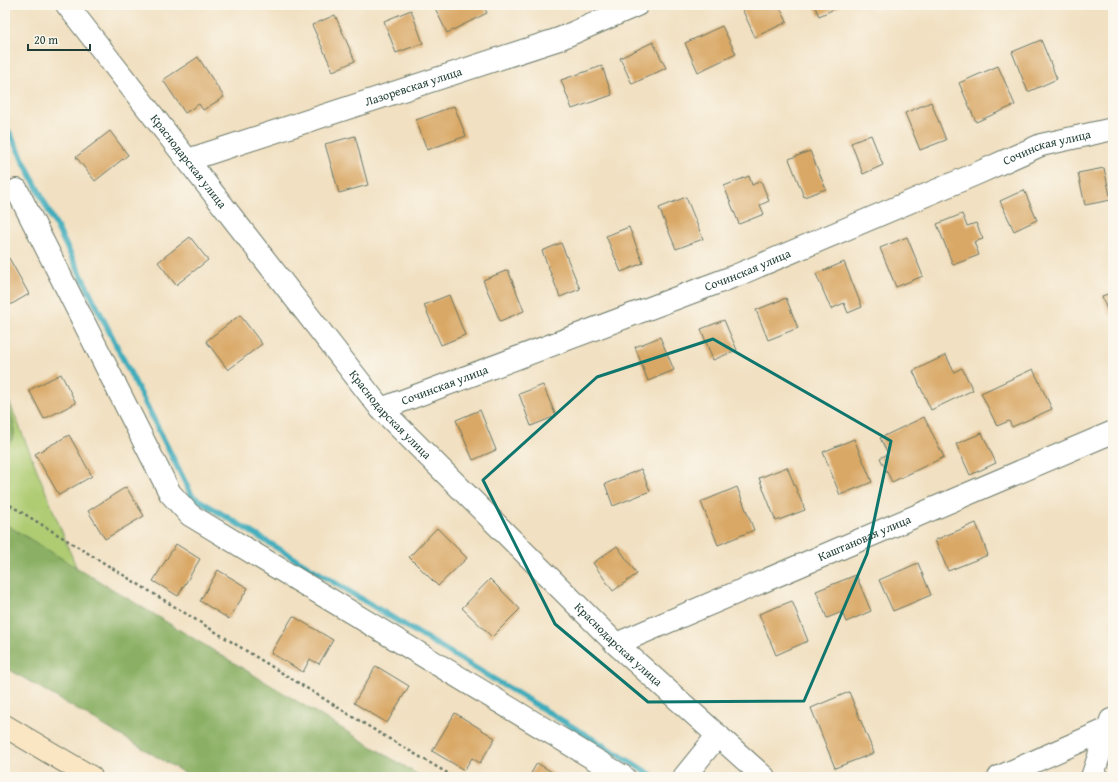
<svg xmlns="http://www.w3.org/2000/svg" width="1118" height="782" font-family="'Gentium Book Plus',serif">
<style>
.green{fill:#afcc73;stroke:#678454}
.forest{fill:#8bb065;stroke:#55764c}
.lines{fill:none;stroke-linecap:round;stroke-linejoin:round}
.stream{stroke:#3dacbb;stroke-width:6}
.building{fill:#d9a866}
.street-casing{stroke:#687665;stroke-width:24}
.secondary-casing{stroke:#687665;stroke-width:24}
.path{stroke:#687665;stroke-width:2.5;stroke-dasharray:3 3;stroke-linecap:butt}
.street{stroke:#fff;stroke-width:22}
.secondary{stroke:#fbe6c4;stroke-width:22}
.marked{fill:none;stroke:#0f766e;stroke-width:3;stroke-linejoin:round}
.labels{text-anchor:middle;stroke-width:3;stroke-linejoin:round;paint-order:stroke}
.street-label{font-size:12px;fill:#1f3d34;stroke:#fbf7ec}
</style>
<rect width="100%" height="100%" fill="#fbf7ec"/>
<filter id="ink" filterUnits="userSpaceOnUse"><feTurbulence type="fractalNoise" baseFrequency=".025" numOctaves="2"/><feDisplacementMap in="SourceGraphic" scale="8" xChannelSelector="R" yChannelSelector="G"/><feConvolveMatrix kernelMatrix="1 2 1 2 8 2 1 2 1" color-interpolation-filters="sRGB"/></filter>
<filter id="wash" filterUnits="userSpaceOnUse"><feTurbulence type="fractalNoise" baseFrequency=".012" numOctaves="4" result="noise"/><feDisplacementMap in="SourceGraphic" scale="16" xChannelSelector="R" yChannelSelector="G"/><feGaussianBlur stdDeviation="0.9" result="paint"/><feColorMatrix in="noise" values="0 0 0 0 0 0 0 0 0 0 0 0 0 0 0 0 0 1.4 0 .05"/><feComposite in="paint" operator="in"/></filter>
<g filter="url(#wash)">
<rect width="100%" height="100%" fill="#f1e0c1"/>
<polygon class="green" points="5,391 77,569 5,525"/>
<g class="forest">
<path d="M 5,398 C 10,405 15,425 14,433 C 14,439 9,444 5,447 Z"/>
<polygon points="5,524 422,777 191,777 5,667"/>
</g>
<g class="lines">
<polyline class="stream" points="5,124 192,496 655,777"/>
</g>
<g id="blocks">
<g class="building">
<polygon points="437,5 483,5 487,13 447,33 434,6"/>
<polygon points="750,5 779,5 787,22 755,37 742,9"/>
<polygon points="814,5 843,5 819,16"/>
<polygon points="411,10 423,43 396,53 384,21"/>
<polygon points="335,15 355,61 333,71 312,25"/>
<polygon points="722,26 736,54 698,72 685,43"/>
<polygon points="1041,40 1057,79 1028,92 1012,52"/>
<polygon points="653,42 666,68 632,84 620,58"/>
<polygon points="198,57 224,97 203,110 199,104 185,113 163,80"/>
<polygon points="602,66 612,95 572,109 561,80"/>
<polygon points="998,66 1015,105 976,122 959,83"/>
<polygon points="931,102 946,140 920,150 905,113"/>
<polygon points="454,106 466,136 427,150 416,120"/>
<polygon points="110,131 128,155 95,181 76,157"/>
<polygon points="871,135 883,165 863,174 851,143"/>
<polygon points="355,136 368,185 339,193 325,144"/>
<polygon points="810,151 826,189 804,197 789,159"/>
<polygon points="1104,168 1111,200 1085,205 1078,173"/>
<polygon points="749,176 752,185 761,181 769,201 760,205 764,214 739,224 724,186"/>
<polygon points="1024,190 1037,220 1014,231 1000,201"/>
<polygon points="686,197 703,239 676,249 659,208"/>
<polygon points="962,214 967,226 976,223 983,239 974,242 979,255 953,265 937,224"/>
<polygon points="629,227 643,263 621,272 606,236"/>
<polygon points="190,237 208,260 176,285 158,262"/>
<polygon points="907,237 923,276 896,287 880,248"/>
<polygon points="561,243 580,289 560,297 542,251"/>
<polygon points="9,258 29,294 5,308 5,260"/>
<polygon points="844,262 862,307 848,313 844,303 831,309 816,274"/>
<polygon points="508,270 524,311 500,321 483,280"/>
<polygon points="1113,292 1113,315 1109,316 1102,296"/>
<polygon points="449,295 465,335 441,345 424,305"/>
<polygon points="786,298 798,328 768,340 756,310"/>
<polygon points="240,315 262,344 228,370 206,341"/>
<polygon points="724,320 737,350 713,360 701,329"/>
<polygon points="660,337 674,370 648,381 635,347"/>
<polygon points="946,355 954,372 962,368 973,390 931,410 913,371"/>
<polygon points="1033,369 1052,409 1012,427 1009,421 997,426 981,393"/>
<polygon points="61,374 76,403 44,419 29,390"/>
<polygon points="543,385 556,416 531,426 519,394"/>
<polygon points="480,410 496,450 473,460 456,420"/>
<polygon points="924,417 944,457 892,482 880,458 888,454 880,438"/>
<polygon points="982,433 996,463 970,475 956,444"/>
<polygon points="69,435 92,476 59,495 35,454"/>
<polygon points="854,439 872,482 840,495 823,452"/>
<polygon points="787,467 805,510 776,521 759,478"/>
<polygon points="641,469 650,491 613,506 605,484"/>
<polygon points="126,487 144,516 105,539 88,511"/>
<polygon points="737,487 754,530 718,545 701,502"/>
<polygon points="976,523 988,555 948,571 935,540"/>
<polygon points="437,528 467,558 438,586 409,557"/>
<polygon points="176,544 200,559 178,596 153,581"/>
<polygon points="617,546 637,574 613,591 593,563"/>
<polygon points="918,563 931,595 893,611 879,580"/>
<polygon points="218,570 248,588 229,619 200,601"/>
<polygon points="856,575 871,611 846,622 842,612 827,618 816,591"/>
<polygon points="490,579 520,609 492,637 462,608"/>
<polygon points="792,601 808,641 776,655 759,614"/>
<polygon points="293,616 333,640 319,664 310,659 303,672 271,653"/>
<polygon points="376,666 409,686 387,723 354,703"/>
<polygon points="849,692 874,753 835,768 811,708"/>
<polygon points="455,713 495,738 480,763 472,758 464,770 432,751"/>
<polygon points="537,763 560,777 529,777"/>
</g>
</g>
</g>
<g filter="url(#ink)">
<use href="#blocks" fill-opacity="0" stroke="#687665" stroke-width="1"/>
<g class="lines">
<g class="street-casing">
<g id="street">
<path id="s1" d="M 67,5 L 381,409 L 616,644 L 764,777"/>
<path id="s2" d="M 188,160 L 559,39 L 637,5"/>
<polyline points="17,190 170,493 190,515 624,777"/>
<path id="s3" d="M 381,409 L 735,276 L 978,173 L 1041,145 L 1113,129"/>
<path id="s4" d="M 616,644 L 1113,432"/>
<polyline points="684,777 718,735"/>
<polyline points="999,777 1108,729 1113,725"/>
<polyline points="1092,777 1111,720"/>
</g>
</g>
<g class="secondary-casing">
<polyline id="secondary" points="5,726 91,777"/>
</g>
<polyline class="path" points="5,502 381,734 454,777"/>
<use href="#street" class="street"/>
<use href="#secondary" class="secondary"/>
</g>
</g>
<path class="marked" d="M 713,339 L 891,441 L 867,554 L 804,701 L 648,702 L 555,624 L 483,480 L 597,377 Z"/>
<g class="labels">
<g class="street-label">
<text dy="4" stroke="none"><textPath href="#s2" startOffset="237">Лазоревская улица</textPath></text>
<text dy="4" stroke="none"><textPath href="#s3" startOffset="716">Сочинская улица</textPath></text>
<text dy="4" stroke="none"><textPath href="#s1" startOffset="198">Краснодарская улица</textPath></text>
<text dy="4" stroke="none"><textPath href="#s3" startOffset="392">Сочинская улица</textPath></text>
<text dy="4" stroke="none"><textPath href="#s3" startOffset="68">Сочинская улица</textPath></text>
<text dy="4" stroke="none"><textPath href="#s1" startOffset="522">Краснодарская улица</textPath></text>
<text dy="4" stroke="none"><textPath href="#s4" startOffset="270">Каштановая улица</textPath></text>
<text dy="4" stroke="none"><textPath href="#s1" startOffset="846">Краснодарская улица</textPath></text>
</g>
</g>
<rect width="1118" height="782" fill="none" stroke="#fbf7ec" stroke-width="20"/>
<path d="M28 44v6h62v-6" fill="none" stroke="#1f3d34" stroke-width="2"/>
<text x="34" y="44" font-size="12" fill="#1f3d34" stroke="#fbf7ec" stroke-width="3" paint-order="stroke">20 m</text>
</svg>
